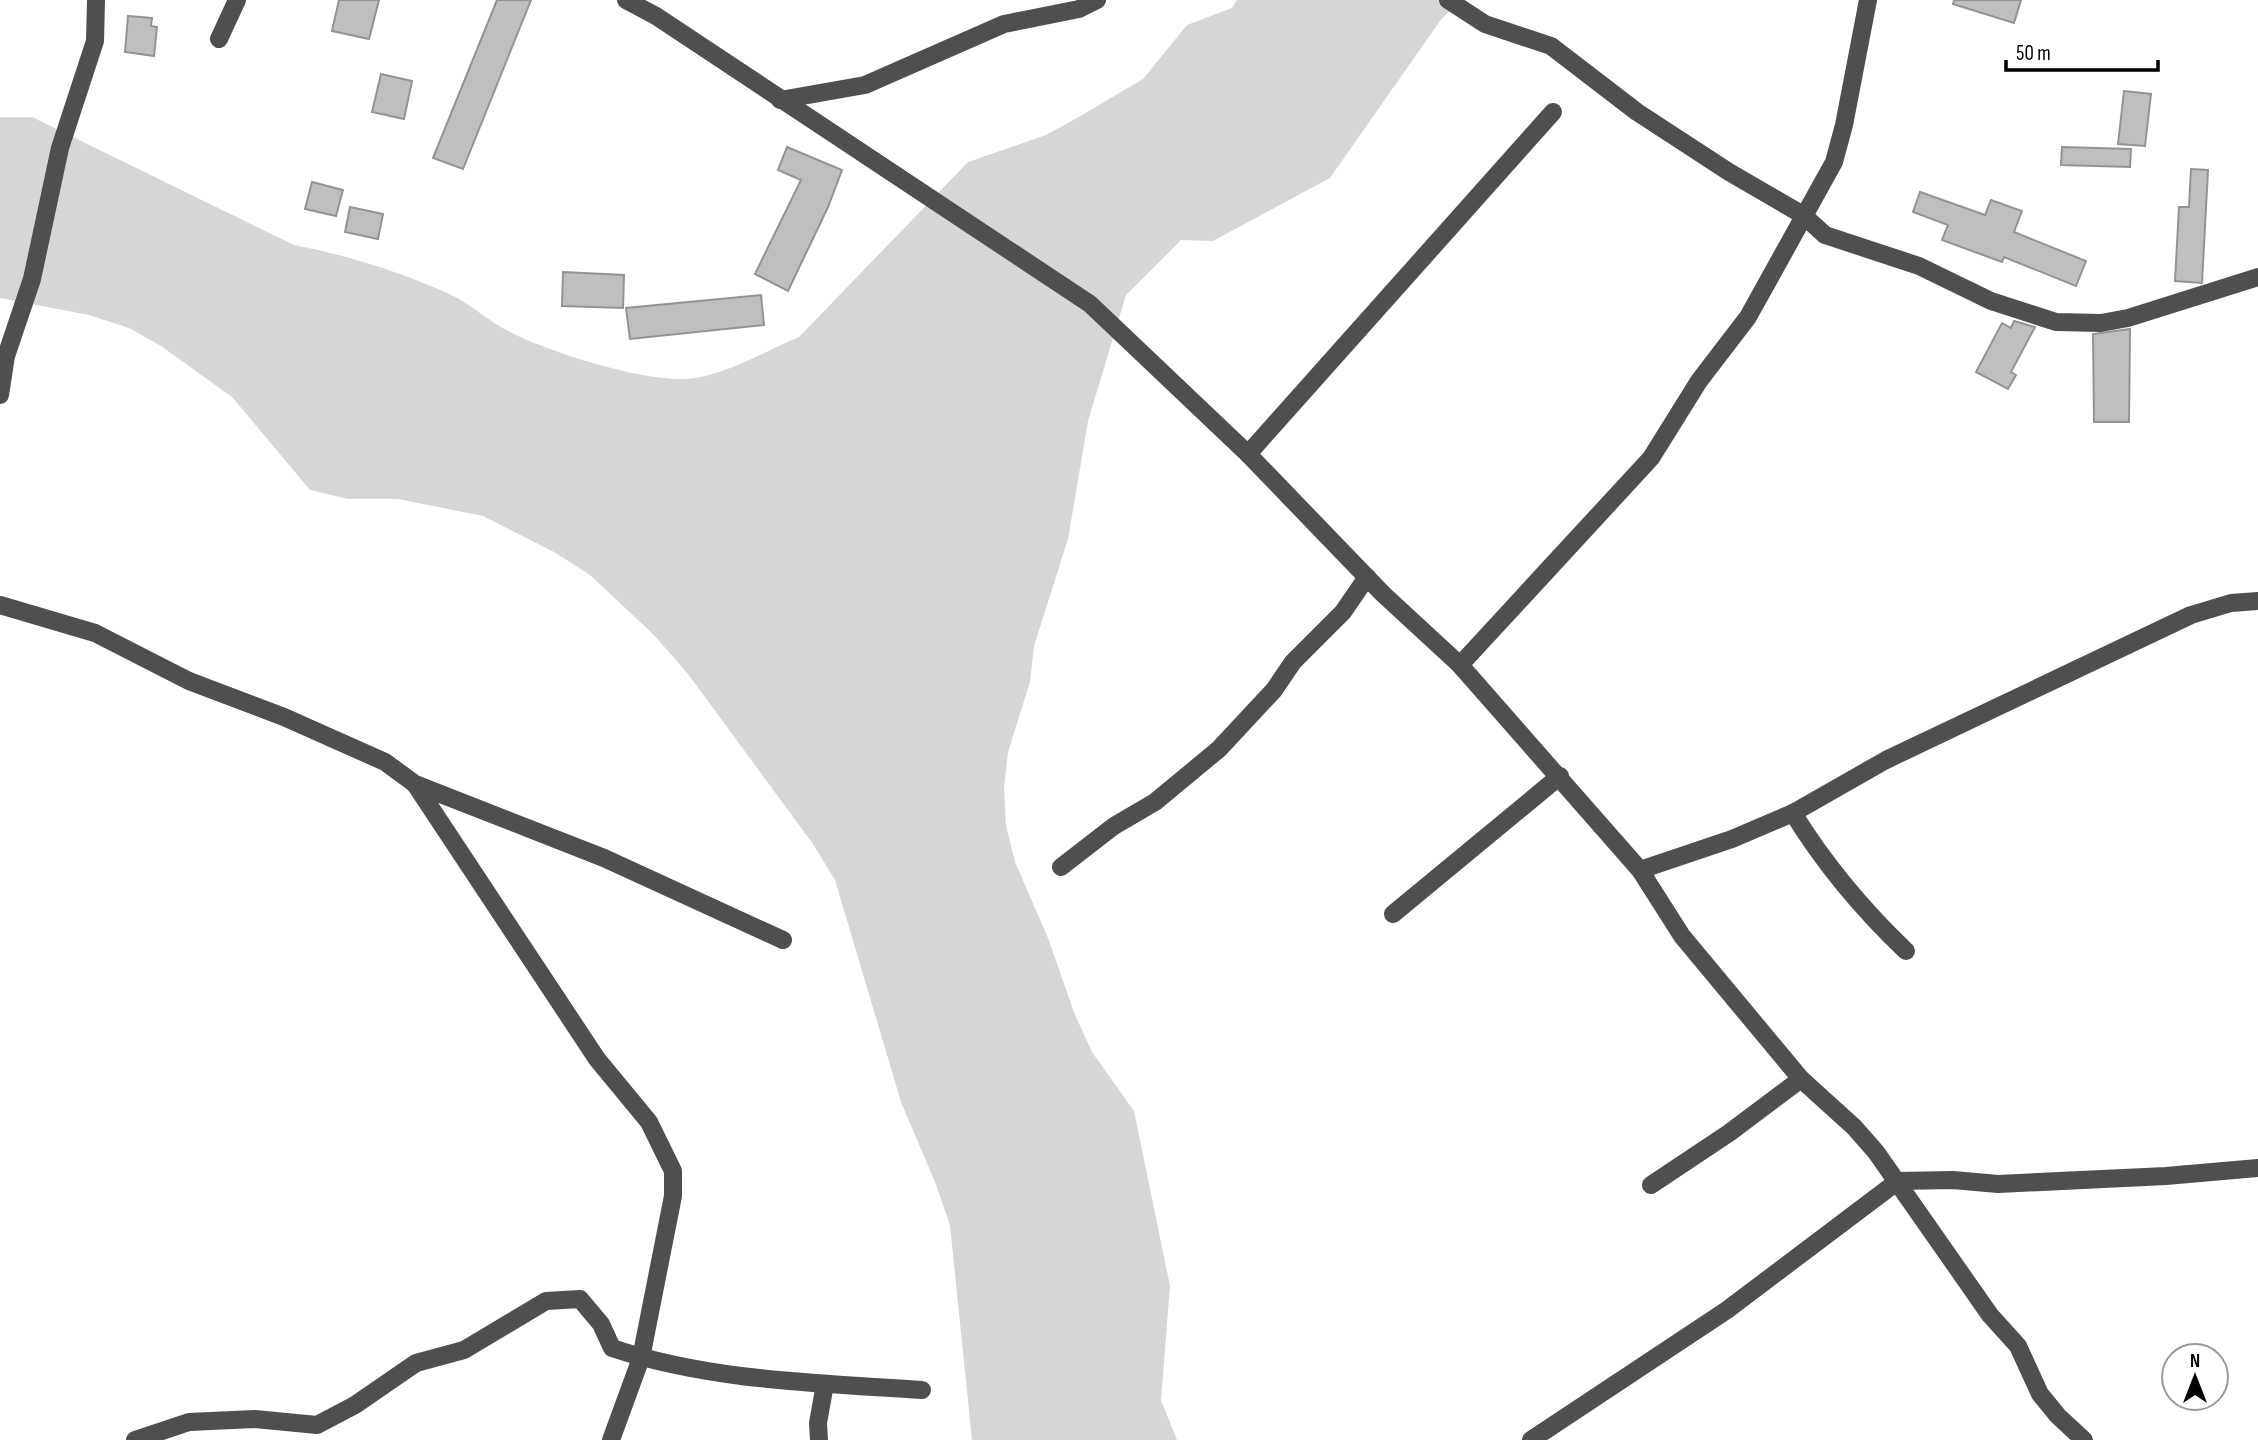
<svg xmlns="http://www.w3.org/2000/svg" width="2258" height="1440" font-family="'Sofia Sans Condensed',sans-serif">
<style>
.green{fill:#d6d6d6}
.building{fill:#bfbfbf;stroke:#939393;stroke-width:2}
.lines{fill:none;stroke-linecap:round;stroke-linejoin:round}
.minor{stroke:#4f4f4f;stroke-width:18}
</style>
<rect width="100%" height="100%" fill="#fff"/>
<path class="green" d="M 1237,0 L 1459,0 L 1440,21 L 1330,178 L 1213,241 L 1181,240 L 1126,295 L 1088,421 L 1068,539 L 1034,646 L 1030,682 L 1008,752 L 1004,788 L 1006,826 L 1015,862 L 1048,938 L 1075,1015 L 1092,1052 L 1134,1111 L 1170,1286 L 1161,1400 L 1177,1440 L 972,1440 L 950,1225 L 935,1182 L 901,1102 L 835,880 L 813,844 L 688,674 L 654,635 L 590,575 L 554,552 L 483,516 L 398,499 L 348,499 L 310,490 L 232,397 L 161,346 L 129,328 L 89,315 L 0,298 L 0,117 L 32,117 L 294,245 C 346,255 398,271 447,293 C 470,303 488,321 510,332 C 551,353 651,385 695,378 C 732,372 765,351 799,337 L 968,162 L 1046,135 L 1077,118 L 1143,79 L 1187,25 L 1232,8 Z"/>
<g class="building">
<polygon points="339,0 379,0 369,39 332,31"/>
<polygon points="497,0 531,0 463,169 433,158"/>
<polygon points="1954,0 2021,0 2014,23 1953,4"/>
<polygon points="128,16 152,18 151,26 157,27 154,56 125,52"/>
<polygon points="381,74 412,81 404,119 372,112"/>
<polygon points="2124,91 2151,94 2145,146 2118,144"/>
<polygon points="787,147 842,170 828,207 788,291 755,274 801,180 778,170"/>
<polygon points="2062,147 2131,149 2130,167 2061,165"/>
<polygon points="2191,169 2208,170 2202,283 2175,281 2179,207 2189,207"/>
<polygon points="312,182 343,190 336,216 305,209"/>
<polygon points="1920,192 1985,215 1991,200 2022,211 2014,232 2086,261 2076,286 2004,257 2002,262 1942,240 1948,225 1913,212"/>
<polygon points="350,207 383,214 378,239 345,232"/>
<polygon points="563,272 624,275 623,308 562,306"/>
<polygon points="761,295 764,325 630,339 626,308"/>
<polygon points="2014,321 2035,327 2011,372 2016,375 2008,389 1976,372 2002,323 2011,328"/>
<polygon points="2130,329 2129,422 2094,422 2093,334"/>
</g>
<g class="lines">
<g class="minor">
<polyline points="626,0 656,16 1090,304 1248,454 1383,594 1460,665 1640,870 1682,936 1801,1079 1854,1127 1876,1152 1990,1315 2018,1346 2040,1394 2058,1416 2084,1440"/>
<polyline points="1448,0 1485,24 1551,46 1637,112 1729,172 1803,215 1825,235 1919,266 1991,301 2056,322 2101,323 2128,318 2258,277"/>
<polyline points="219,39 237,0"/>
<polyline points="780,100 865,85 1004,24 1079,9 1097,0"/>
<polyline points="0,395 6,356 32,279 60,148 95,41 96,0"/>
<polyline points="1248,454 1553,112"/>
<polyline points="0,605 95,633 189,681 284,717 385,762 415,784 604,858 783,940"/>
<polyline points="1460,665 1651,458 1699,381 1748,317 1834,162 1844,125 1868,0"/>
<polyline points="415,784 597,1059 649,1122 673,1171 673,1196 641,1358 611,1440"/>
<path d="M 1793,813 C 1825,865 1863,910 1906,951"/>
<polyline points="1061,867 1114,826 1155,802 1219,749 1274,690 1293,662 1343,612 1367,577"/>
<polyline points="1640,870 1732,839 1793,813 1886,760 2191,615 2231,603 2258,601"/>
<polyline points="1393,914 1560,776"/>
<polyline points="1651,1185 1729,1133 1801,1079"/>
<path d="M 135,1440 L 189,1422 L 255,1419 L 317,1425 L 355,1405 L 416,1363 L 464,1350 L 546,1301 L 580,1299 L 601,1324 L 612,1348 C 711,1381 818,1383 922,1390"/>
<polyline points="819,1440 818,1423 825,1384"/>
<polyline points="1531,1440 1727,1310 1898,1181 1953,1180 1998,1184 2166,1176 2258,1168"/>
</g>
</g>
<g transform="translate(2195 1377)"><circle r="33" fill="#ffffff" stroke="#999999" stroke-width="2"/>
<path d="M0-5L12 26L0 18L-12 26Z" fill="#000000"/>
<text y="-10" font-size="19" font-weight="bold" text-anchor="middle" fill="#000000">N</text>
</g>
<path d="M2006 60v10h152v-10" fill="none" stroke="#000000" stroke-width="3.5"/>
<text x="2016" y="60" font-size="21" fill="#000000" stroke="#ffffff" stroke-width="5" paint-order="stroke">50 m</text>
</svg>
